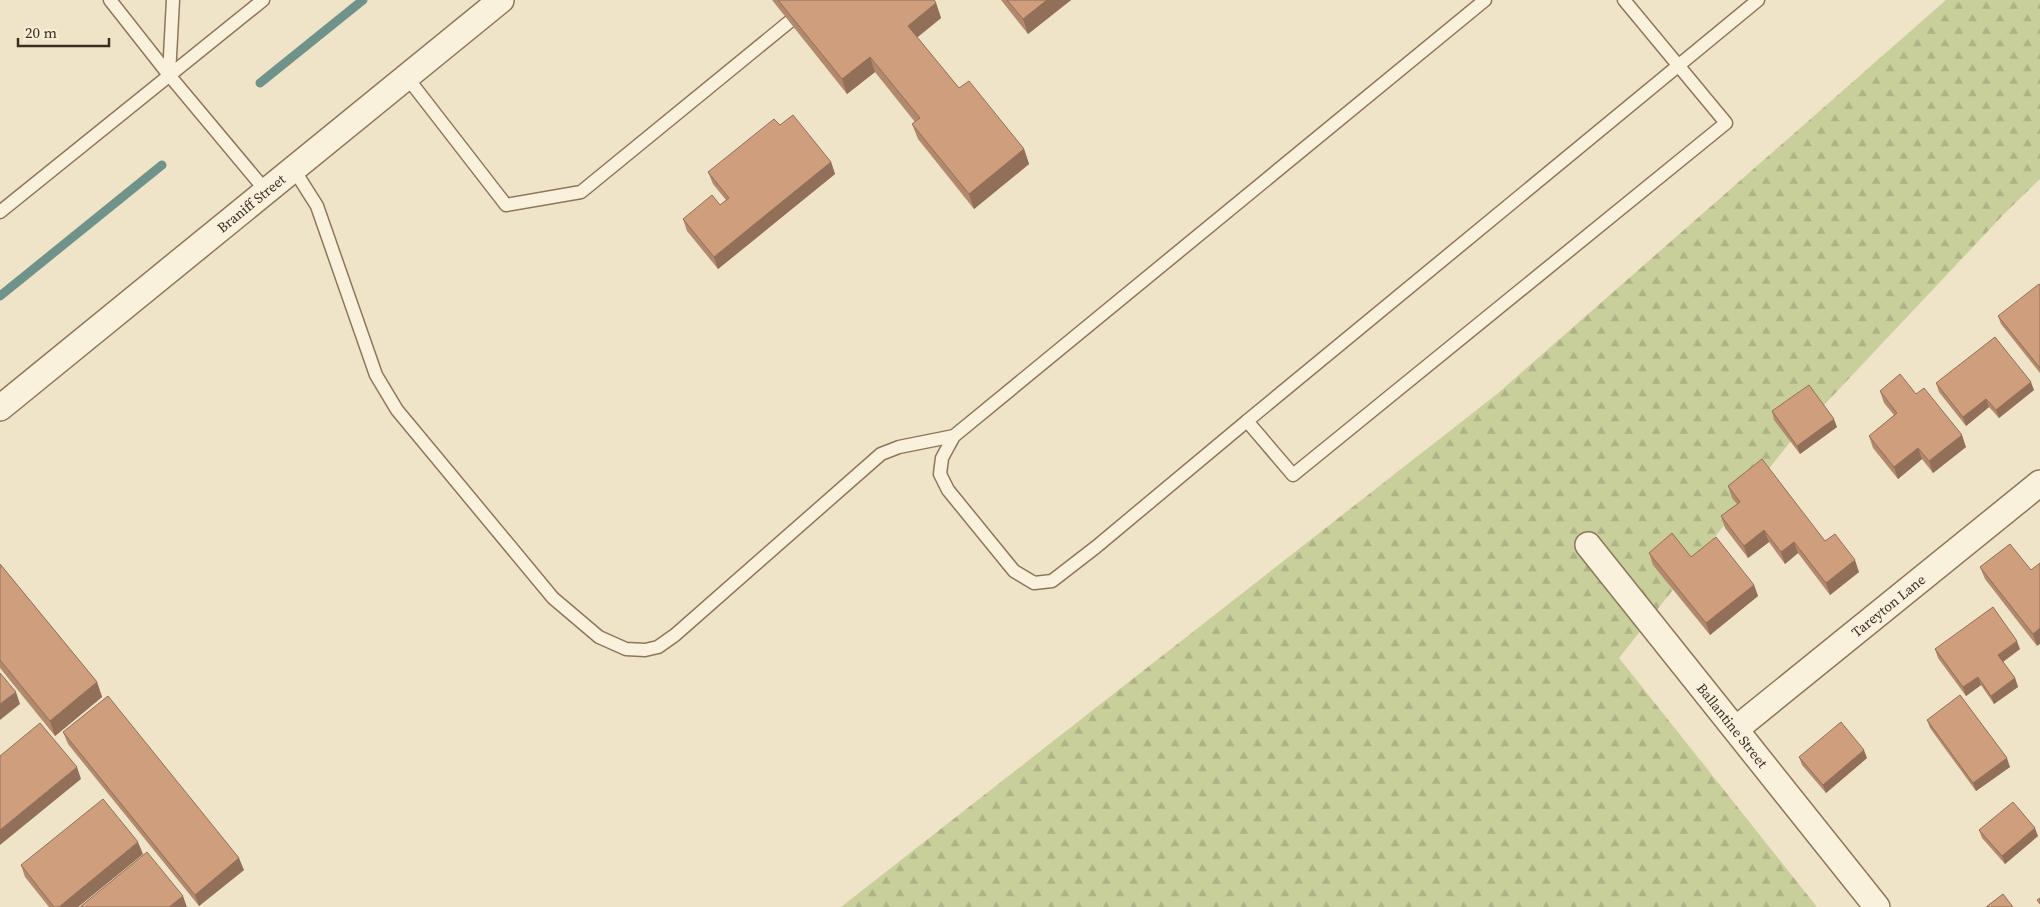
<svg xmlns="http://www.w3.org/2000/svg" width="2040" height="907" font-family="'Source Serif 4',serif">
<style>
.forest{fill:url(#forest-firs)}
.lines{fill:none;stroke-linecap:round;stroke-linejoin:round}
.stream{stroke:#6f938a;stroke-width:9}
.service-casing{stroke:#8d765c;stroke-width:15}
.minor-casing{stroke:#8d765c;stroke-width:28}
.service{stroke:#faf1dc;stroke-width:12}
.minor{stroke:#faf1dc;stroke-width:25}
.wall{fill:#b2896c}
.shaded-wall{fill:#916f58}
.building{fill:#cf9f7d;stroke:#916f58}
.labels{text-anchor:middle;stroke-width:5;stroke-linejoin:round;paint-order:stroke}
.street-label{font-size:14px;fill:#3d2e20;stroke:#f7eed8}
</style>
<defs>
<pattern id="forest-firs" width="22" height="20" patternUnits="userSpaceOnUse" patternTransform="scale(1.25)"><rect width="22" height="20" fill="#c9cf9b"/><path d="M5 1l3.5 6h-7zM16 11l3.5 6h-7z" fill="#aeb285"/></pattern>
</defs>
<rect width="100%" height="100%" fill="#f0e4c8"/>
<polygon class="forest" points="1946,0 2040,0 2040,179 2004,214 1794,437 1619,658 1817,907 841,907 1497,394"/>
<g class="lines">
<g class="stream">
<polyline points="260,83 363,0"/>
<polyline points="0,296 162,165"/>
</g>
<g class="service-casing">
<g id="service">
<polyline points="110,0 169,75 266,191"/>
<polyline points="1624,0 1726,123 1293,475 1247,421 1758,0"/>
<polyline points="169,75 173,0"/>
<polyline points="406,76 506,205 581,192 789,22"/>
<polyline points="293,168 317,206 376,375 397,410 553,598 599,637 626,649 645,650 658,647 675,635 881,454 899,447 954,436"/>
<polyline points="0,212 263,0"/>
<polyline points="1247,421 1096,547 1052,581 1034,583 1014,571 948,490 940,474 942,458 954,436 1485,0"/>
</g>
</g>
<g class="minor-casing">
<g id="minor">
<path id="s1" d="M 0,408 L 501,0"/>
<path id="s2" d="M 1588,545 L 1877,907"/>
<path id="s3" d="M 1736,729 L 2040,483"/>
</g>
</g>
<use href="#service" class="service"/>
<use href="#minor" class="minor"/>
</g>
<g class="wall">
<polygon points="772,0 934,0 936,3 941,18 917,37 959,88 1024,149 1029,164 974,209 918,139 912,124 915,122 875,72 847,94"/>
<polygon points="1001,0 1071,0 1028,34"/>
<polygon points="780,125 831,162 835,174 718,269 687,231 683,219 720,205 726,200 713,184 708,172"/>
<polygon points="2040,285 2040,373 2001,324 1998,316"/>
<polygon points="1936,383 2034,390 1999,418 1989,407 1966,426 1939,392"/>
<polygon points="1880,391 1916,394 1966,447 1933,473 1922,459 1898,479 1873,448 1869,436 1894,415 1884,403"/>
<polygon points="1772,411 1837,427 1800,454 1774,420"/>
<polygon points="1728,486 1825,541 1859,572 1830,595 1798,553 1785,564 1769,542 1748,558 1725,528 1721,516 1737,504 1732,498"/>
<polygon points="2010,544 2037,646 1985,579 1980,567"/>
<polygon points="1649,553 1691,557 1754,585 1758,596 1710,635 1653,565"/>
<polygon points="0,564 97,682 102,697 55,736 0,668"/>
<polygon points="1935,649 2020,649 2003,662 2015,678 2018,687 1994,704 1981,685 1966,696 1938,658"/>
<polygon points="1927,720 2010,767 1976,791 1930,728"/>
<polygon points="63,732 244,870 199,906 68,744"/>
<polygon points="1799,757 1867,758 1826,793 1802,765"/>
<polygon points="1979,830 2038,836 2005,864 1982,838"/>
<polygon points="143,854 78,907 49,907 25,877 21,865"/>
</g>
<g class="shaded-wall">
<polygon points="1047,0 1071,0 1028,34 1023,19"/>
<polygon points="936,3 941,18 913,41 908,26"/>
<polygon points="870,57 875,72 847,94 842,79"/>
<polygon points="1024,149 1029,164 974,209 969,194"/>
<polygon points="831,162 835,174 718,269 714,257"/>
<polygon points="2031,382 2034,390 1999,418 1996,410"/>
<polygon points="1986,399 1989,407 1966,426 1963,417"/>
<polygon points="1834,419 1837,427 1800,454 1797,446"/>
<polygon points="1962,435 1966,447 1933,473 1929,461"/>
<polygon points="1918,448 1922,459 1898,479 1894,467"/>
<polygon points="1764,530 1769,542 1748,558 1744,546"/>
<polygon points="1794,542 1798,553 1785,564 1781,552"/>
<polygon points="1855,560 1859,572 1830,595 1826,583"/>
<polygon points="1754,585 1758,596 1710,635 1706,623"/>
<polygon points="2040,628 2040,644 2037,646 2033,634"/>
<polygon points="2017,641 2020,649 2001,663 1998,655"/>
<polygon points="1978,677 1981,685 1966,696 1963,687"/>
<polygon points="2015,678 2018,687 1994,704 1991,696"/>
<polygon points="97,682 102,697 55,736 50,721"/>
<polygon points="16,692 20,704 0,720 0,704"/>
<polygon points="1864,750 1867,758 1826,793 1823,785"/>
<polygon points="2007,758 2010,767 1976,791 1973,783"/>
<polygon points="77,767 81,779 0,845 0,830"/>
<polygon points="2035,828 2038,836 2005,864 2002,856"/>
<polygon points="138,842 143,854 78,907 59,907"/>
<polygon points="239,858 244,870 199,906 195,895"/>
<polygon points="183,896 187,907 169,907"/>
</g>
<g class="building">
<polygon points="778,0 934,0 936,3 908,26 959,88 969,81 1024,149 969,194 912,124 920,118 870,57 842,79"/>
<polygon points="1007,0 1047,0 1023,19"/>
<polygon points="793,115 831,162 714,257 683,219 712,195 720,205 729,198 708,172 774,119 780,125"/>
<polygon points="2039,284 2040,285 2040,368 1998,316"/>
<polygon points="1995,337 2031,382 1996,410 1986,399 1963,417 1936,383"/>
<polygon points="1900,374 1916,394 1924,388 1962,435 1929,461 1918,448 1894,467 1869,436 1897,413 1880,391"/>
<polygon points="1809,385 1834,419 1797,446 1772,411"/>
<polygon points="1762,459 1825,541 1835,534 1855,560 1826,583 1794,542 1781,552 1764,530 1744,546 1721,516 1740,502 1728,486"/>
<polygon points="1672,533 1691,557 1716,537 1754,585 1706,623 1649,553"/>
<polygon points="2010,544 2031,570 2040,563 2040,628 2033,634 1980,567"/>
<polygon points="0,564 97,682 50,721 0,660"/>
<polygon points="1993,607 2017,641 1998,655 2015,678 1991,696 1978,677 1963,687 1935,649"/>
<polygon points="0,673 16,692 0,704"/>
<polygon points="1960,695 2007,758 1973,783 1927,720"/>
<polygon points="108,696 239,858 195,895 63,732"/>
<polygon points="1841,722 1864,750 1823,785 1799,757"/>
<polygon points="40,723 77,767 0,830 0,756"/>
<polygon points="103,799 138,842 59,907 54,907 21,865"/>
<polygon points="2013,802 2035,828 2002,856 1979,830"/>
<polygon points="147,852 183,896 169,907 80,907"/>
<polygon points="2003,894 2013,907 1986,907"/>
<polygon points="2040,898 2040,904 2037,900"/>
</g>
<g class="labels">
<g class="street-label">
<text dy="5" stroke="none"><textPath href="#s1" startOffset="324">Braniff Street</textPath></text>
<text dy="5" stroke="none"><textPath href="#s3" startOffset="196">Tareyton Lane</textPath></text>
<text dy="5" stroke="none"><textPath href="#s2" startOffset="231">Ballantine Street</textPath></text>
</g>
</g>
<path d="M18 38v8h91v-8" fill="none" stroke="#3d2e20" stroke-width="2.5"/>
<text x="25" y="38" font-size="15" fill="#3d2e20" stroke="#f7eed8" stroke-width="4" paint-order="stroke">20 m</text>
</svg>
